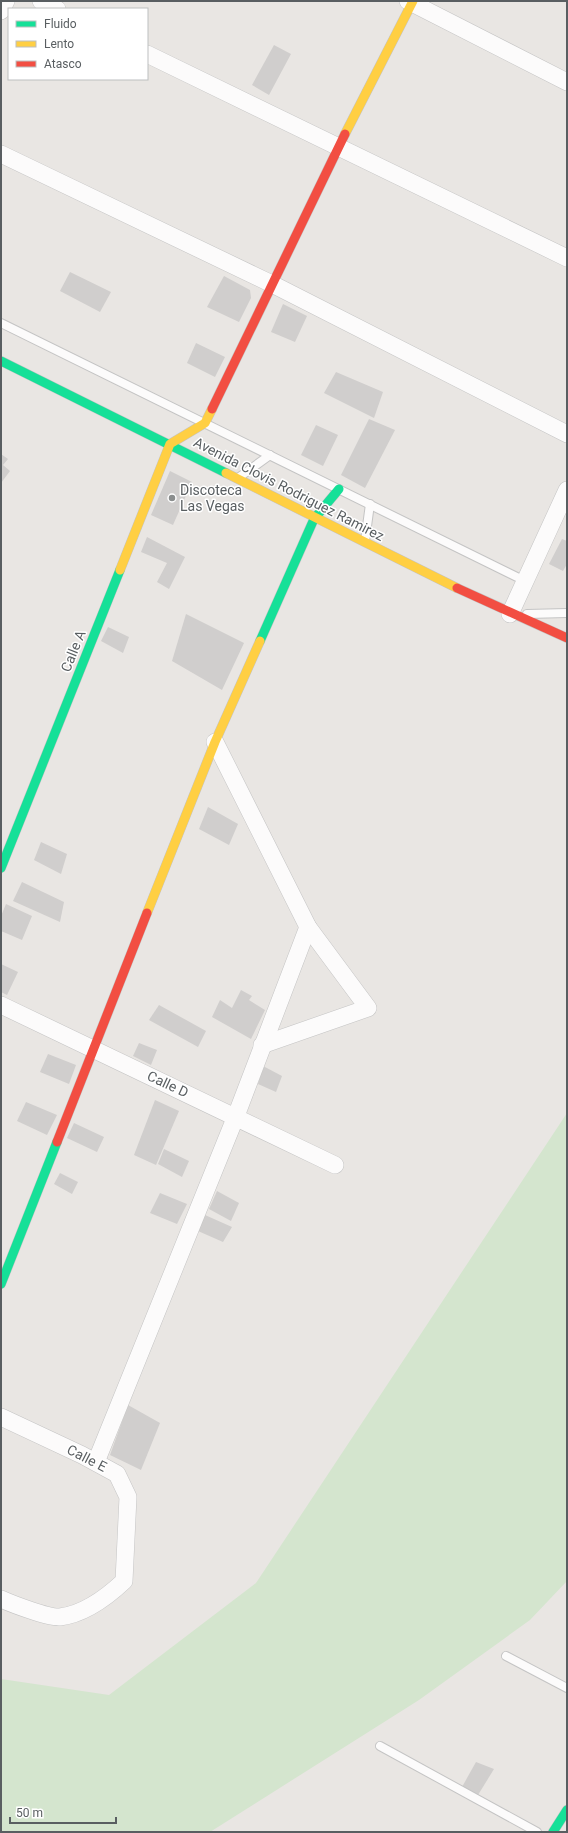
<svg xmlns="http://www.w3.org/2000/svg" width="568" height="1833" font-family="Roboto,sans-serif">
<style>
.green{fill:#d4e5ce}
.building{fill:#d0cecd}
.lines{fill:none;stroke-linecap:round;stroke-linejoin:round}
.lane-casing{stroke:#c4c4c4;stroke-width:10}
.street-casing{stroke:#c4c4c4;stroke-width:18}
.fast-casing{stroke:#c4c4c4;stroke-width:10}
.slow-casing{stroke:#c4c4c4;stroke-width:10}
.jam-casing{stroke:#c4c4c4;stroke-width:10}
.lane{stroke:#fcfbfb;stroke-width:8}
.street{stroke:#fcfbfb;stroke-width:17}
.fast{stroke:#16e098;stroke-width:9}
.slow{stroke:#ffcf43;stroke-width:9}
.jam{stroke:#f24e42;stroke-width:9}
.poi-dot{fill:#8b8e8e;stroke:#fff;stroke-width:1.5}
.labels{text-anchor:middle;stroke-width:3;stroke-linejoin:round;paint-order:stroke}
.street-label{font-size:14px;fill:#595e61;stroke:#fff}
.poi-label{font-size:14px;fill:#595e61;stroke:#fff;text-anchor:start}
</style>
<rect width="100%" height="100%" fill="#e9e6e3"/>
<polygon class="green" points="567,1113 567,1581 530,1620 419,1700 210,1832 1,1832 1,1679 109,1695 256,1583"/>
<g class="building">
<polygon points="274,45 291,54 269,95 252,85"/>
<polygon points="70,272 111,292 100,312 60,291"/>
<polygon points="224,276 250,290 251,298 239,322 207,307"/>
<polygon points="283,304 307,316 295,342 271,332"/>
<polygon points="196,343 225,357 215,377 187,363"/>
<polygon points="336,372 383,392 374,418 324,393"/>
<polygon points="369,419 395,430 365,488 341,475"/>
<polygon points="316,425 338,435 323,466 301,455"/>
<polygon points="1,454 8,459 3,465 10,471 1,483"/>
<polygon points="170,471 192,482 173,525 151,515"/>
<polygon points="147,537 185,557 169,589 157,582 167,563 141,552"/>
<polygon points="562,539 567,541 567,564 563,571 549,564"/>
<polygon points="186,614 244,643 222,690 172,661"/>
<polygon points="108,627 129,637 123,653 101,641"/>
<polygon points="208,807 238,824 229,845 199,829"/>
<polygon points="41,842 67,854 61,874 34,860"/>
<polygon points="22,882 64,902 60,922 13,901"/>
<polygon points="6,904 32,916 22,940 1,931 1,916"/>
<polygon points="1,964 18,972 7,995 1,992"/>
<polygon points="241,990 252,996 249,1000 265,1010 251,1039 212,1017 220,1000 232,1008"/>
<polygon points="159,1005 206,1031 198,1047 149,1020"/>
<polygon points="139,1043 157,1050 151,1065 133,1056"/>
<polygon points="48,1054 76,1065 69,1084 40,1072"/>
<polygon points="263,1066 282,1076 276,1092 258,1084"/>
<polygon points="155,1100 179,1111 156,1165 134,1155"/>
<polygon points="26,1102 57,1115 47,1135 17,1121"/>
<polygon points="74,1123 104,1137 97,1152 67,1138"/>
<polygon points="164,1149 189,1161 182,1177 158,1164"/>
<polygon points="60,1173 78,1182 72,1194 54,1184"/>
<polygon points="217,1191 239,1203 231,1221 209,1209"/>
<polygon points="160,1193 187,1204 177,1224 150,1213"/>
<polygon points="205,1215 232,1227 223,1242 198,1231"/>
<polygon points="128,1405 160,1423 141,1470 110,1455"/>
<polygon points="476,1762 494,1769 478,1795 462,1787"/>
</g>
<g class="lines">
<g class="lane-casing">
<g id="lane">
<polyline points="1,323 525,581"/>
<polyline points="238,478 270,455"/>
<polyline points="365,541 370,504"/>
<polyline points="527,614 567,613"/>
<polyline points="506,1656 567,1688"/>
<polyline points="380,1746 537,1832"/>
</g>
</g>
<g class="street-casing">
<g id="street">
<polyline points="41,1 57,9"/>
<polyline points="408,1 567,82"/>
<polyline points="1,11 6,1"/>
<polyline points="147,54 567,258"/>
<polyline points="1,154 272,284 567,434"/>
<polyline points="510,614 567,490"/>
<polyline points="215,742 308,927 368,1008 262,1045"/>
<polyline points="1,1005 335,1165"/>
<path d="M 1,1417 L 82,1455 L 117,1474 L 128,1497 L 124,1581 C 107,1597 84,1614 60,1617 C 49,1618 12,1604 1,1599"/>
<polyline points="96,1462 236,1116 308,927"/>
</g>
</g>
<g class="fast-casing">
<g id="fast">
<polyline points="1,361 226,473"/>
<polyline points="260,641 314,519 339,489"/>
<polyline points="1,868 120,570"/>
<polyline points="1,1284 57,1142"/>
<polyline points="553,1832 567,1810"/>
</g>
</g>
<g class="slow-casing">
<g id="slow">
<polyline points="345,134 413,1"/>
<polyline points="226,473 457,588"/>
<polyline points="120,570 170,444 205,423 212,409"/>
<polyline points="147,913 215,742 260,641"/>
</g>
</g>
<g class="jam-casing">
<g id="jam">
<polyline points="212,409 345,134"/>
<polyline points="457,588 567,638"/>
<polyline points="57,1142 147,913"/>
</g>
</g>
<use href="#lane" class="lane"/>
<use href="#street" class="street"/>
<use href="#fast" class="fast"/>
<use href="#slow" class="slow"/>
<use href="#jam" class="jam"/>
</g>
<circle class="poi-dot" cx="172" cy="498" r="4"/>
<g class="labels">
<g class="street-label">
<text transform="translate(289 489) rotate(27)" y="5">Avenida Clovis Rodriguez Ramirez</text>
<text transform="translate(73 651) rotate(-68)" y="5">Calle A</text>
<text transform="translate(168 1084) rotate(25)" y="5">Calle D</text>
<text transform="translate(87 1458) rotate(27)" y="5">Calle E</text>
</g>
<g class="poi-label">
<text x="180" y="495">Discoteca<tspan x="180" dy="16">Las Vegas</tspan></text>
</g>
</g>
<rect width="568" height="1833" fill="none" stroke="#595e61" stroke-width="4"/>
<rect x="8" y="8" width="140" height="72" fill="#ffffff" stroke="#bdbfc0"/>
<rect x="16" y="21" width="20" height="6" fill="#16e098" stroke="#bdbfc0"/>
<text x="44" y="28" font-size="12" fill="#595e61">Fluido</text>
<rect x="16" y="41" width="20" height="6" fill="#ffcf43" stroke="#bdbfc0"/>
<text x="44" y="48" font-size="12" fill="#595e61">Lento</text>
<rect x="16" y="61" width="20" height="6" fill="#f24e42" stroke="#bdbfc0"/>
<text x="44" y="68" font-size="12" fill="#595e61">Atasco</text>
<path d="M10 1817v6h106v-6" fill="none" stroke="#595e61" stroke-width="2"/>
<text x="16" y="1817" font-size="12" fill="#595e61" stroke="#ffffff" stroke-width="3" paint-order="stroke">50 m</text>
</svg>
